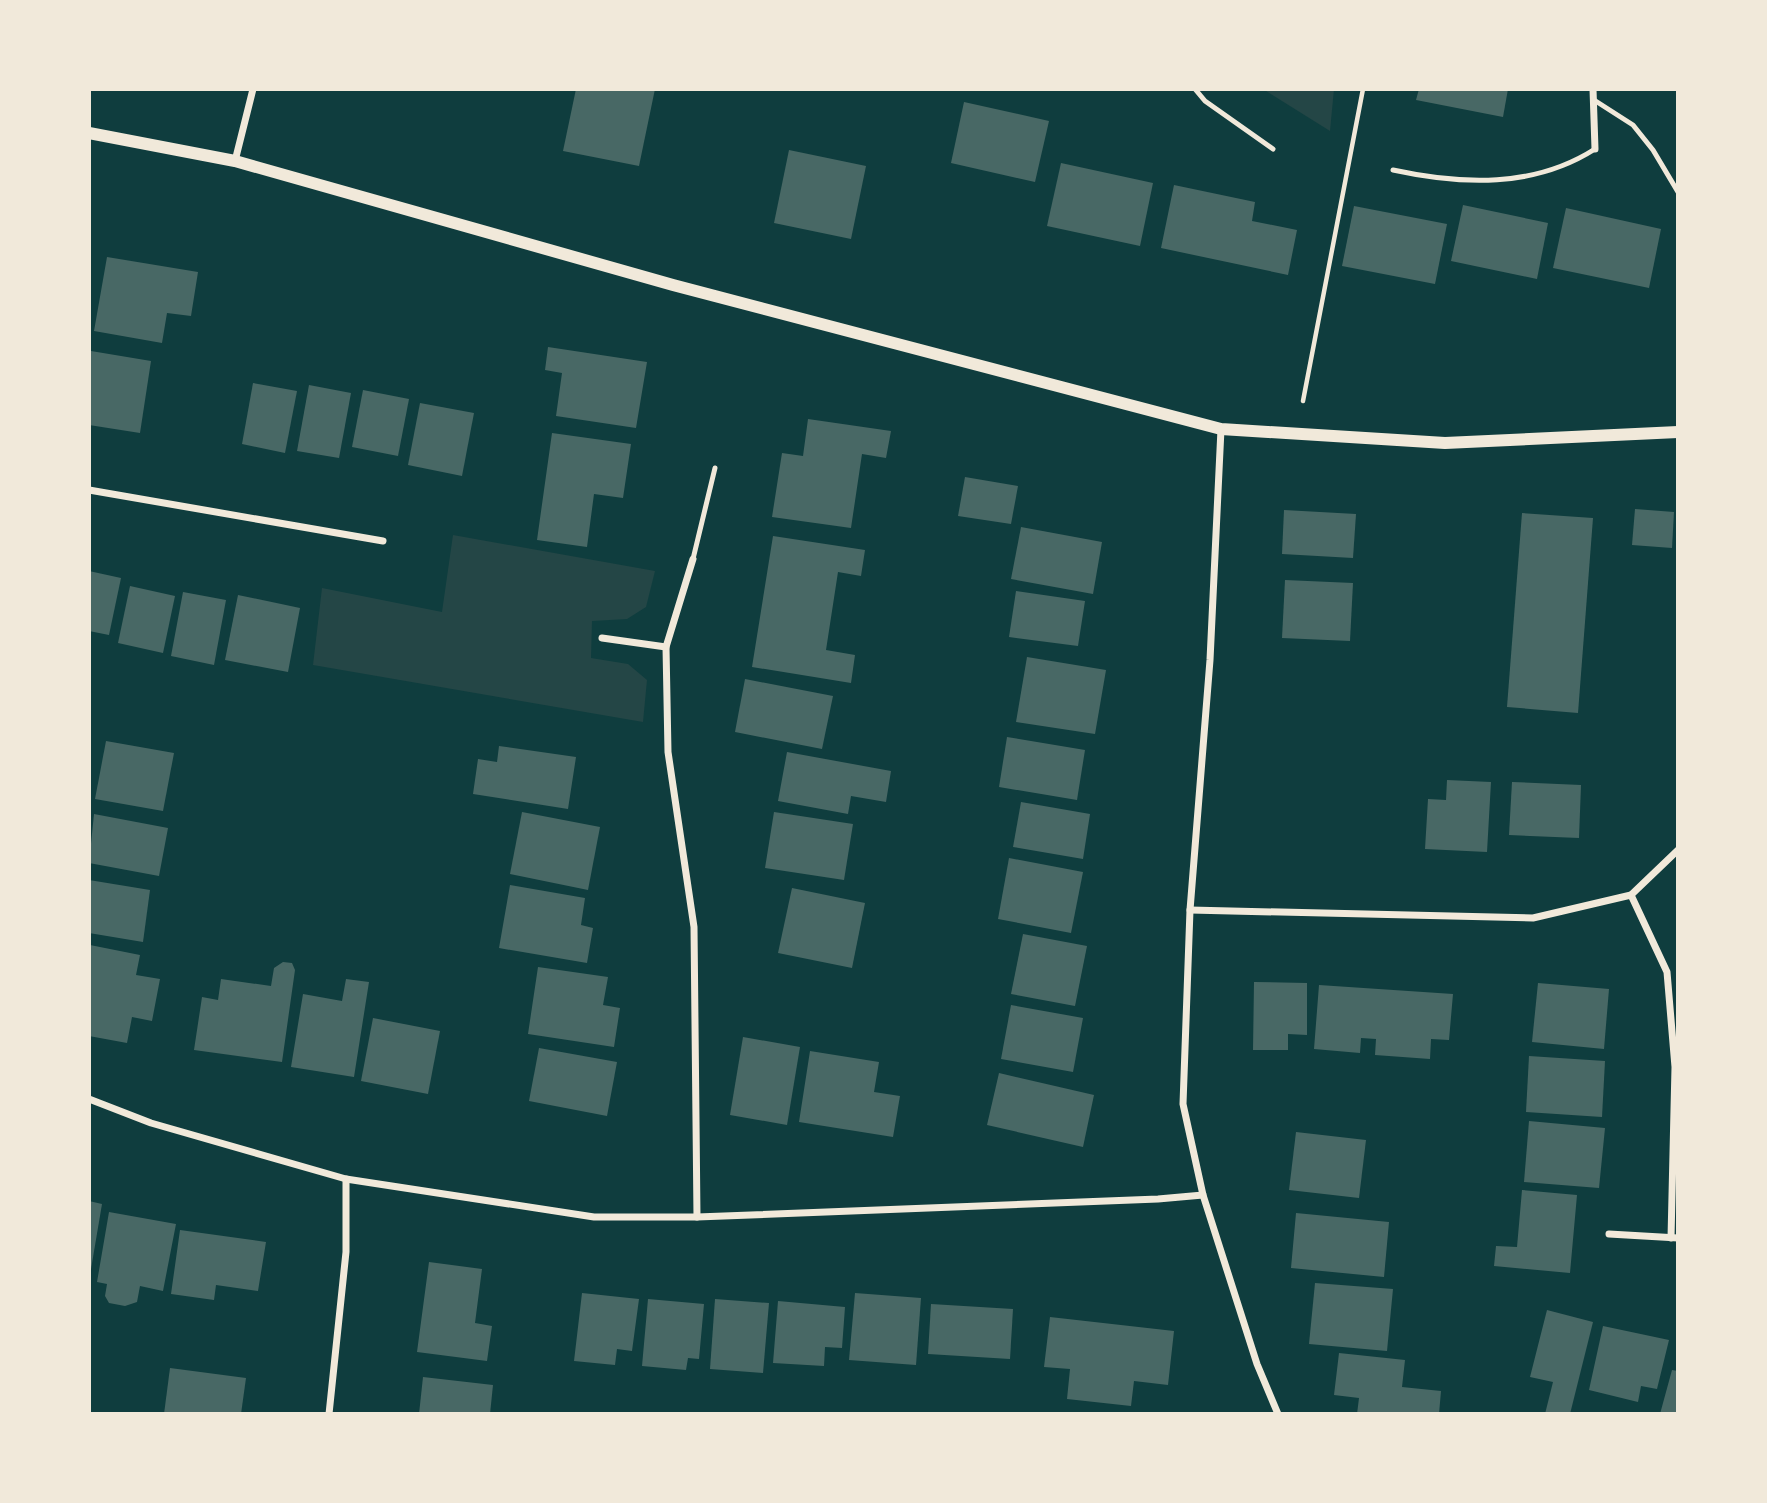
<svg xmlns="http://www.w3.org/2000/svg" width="1767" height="1503" font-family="'IBM Plex Serif',serif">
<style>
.green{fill:#244646}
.building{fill:#486865}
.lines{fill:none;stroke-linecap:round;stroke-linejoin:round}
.path{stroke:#f1e9da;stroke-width:4.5}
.service{stroke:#f1e9da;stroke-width:5}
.minor{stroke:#f1e9da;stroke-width:7}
.tertiary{stroke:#f1e9da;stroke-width:12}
</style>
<rect width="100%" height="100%" fill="#0f3d3e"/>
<g class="green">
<polygon points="1263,89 1334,89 1330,131"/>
<polygon points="453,535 655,571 646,607 627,619 592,621 591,658 628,664 647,680 643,722 313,665 322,588 442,612"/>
</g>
<g class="building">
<polygon points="576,89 655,89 639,166 563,151"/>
<polygon points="1419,89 1508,89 1503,117 1416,100"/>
<polygon points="964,102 1049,121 1035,182 951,163"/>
<polygon points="789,150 866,166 851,239 774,223"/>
<polygon points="1061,163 1153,183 1140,246 1047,226"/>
<polygon points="1174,185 1255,202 1252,221 1297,230 1288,275 1161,248"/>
<polygon points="1463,205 1548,223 1537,279 1451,261"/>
<polygon points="1354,206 1447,224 1435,284 1342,266"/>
<polygon points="1566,208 1661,229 1649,288 1553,268"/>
<polygon points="107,257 198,272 191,316 167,313 162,343 94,331"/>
<polygon points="548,347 647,362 636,428 556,416 562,373 545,370"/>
<polygon points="91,351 151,361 140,433 89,425"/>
<polygon points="253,383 297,391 285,453 242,444"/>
<polygon points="309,385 351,393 339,458 297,451"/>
<polygon points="363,390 409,399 398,456 352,447"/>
<polygon points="420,403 474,413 462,476 408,465"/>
<polygon points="808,419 891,431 886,458 862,454 851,528 772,517 782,453 803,456"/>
<polygon points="552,433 631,444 623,498 594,494 587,547 537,540"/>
<polygon points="965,477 1018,486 1011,524 958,516"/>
<polygon points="1635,509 1674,512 1672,548 1632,545"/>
<polygon points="1284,510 1356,514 1353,558 1282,554"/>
<polygon points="1522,513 1593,518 1578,713 1507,707"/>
<polygon points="1021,527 1102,542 1093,594 1011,579"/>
<polygon points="773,536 865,550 861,576 838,572 826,650 855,655 851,683 752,667"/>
<polygon points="89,571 121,578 109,635 89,631"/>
<polygon points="1285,580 1353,583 1350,641 1282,638"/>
<polygon points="130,586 175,596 163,653 118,643"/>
<polygon points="1016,591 1085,601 1078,646 1009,637"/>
<polygon points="183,592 226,600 214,665 171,656"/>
<polygon points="238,595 300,608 288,672 225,660"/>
<polygon points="1027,657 1106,670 1095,734 1016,722"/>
<polygon points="745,679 833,696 822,749 735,732"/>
<polygon points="1007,737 1085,750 1077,800 999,787"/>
<polygon points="106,741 174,753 163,811 95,799"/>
<polygon points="499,746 576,757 568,809 473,794 478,759 497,762"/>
<polygon points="787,752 891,771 886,802 851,796 848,814 778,801"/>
<polygon points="1447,780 1491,782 1487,852 1425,849 1428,799 1446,800"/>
<polygon points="1512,782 1581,785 1579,838 1509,835"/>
<polygon points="1021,802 1090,814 1083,859 1013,847"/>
<polygon points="522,812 600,827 588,890 510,874"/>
<polygon points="774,812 853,824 844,880 765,868"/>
<polygon points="94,814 168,828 159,876 89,863"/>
<polygon points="1009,858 1083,872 1071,933 998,919"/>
<polygon points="89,880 150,890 143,942 89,933"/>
<polygon points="510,885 585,898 581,925 593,928 587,963 499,948"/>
<polygon points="792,888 865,903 852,968 778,953"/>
<polygon points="1023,934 1087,946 1075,1006 1011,994"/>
<polygon points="90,945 140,955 136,975 160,979 152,1021 132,1017 127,1043 89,1036"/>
<polygon points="283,962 292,963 295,970 282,1062 194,1050 202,997 218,1000 221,979 271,986 274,968"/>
<polygon points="538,967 608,977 603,1005 620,1008 614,1047 528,1034"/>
<polygon points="346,979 369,982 354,1077 291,1067 303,994 342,1001"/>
<polygon points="1254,982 1307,983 1307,1035 1288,1034 1288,1050 1253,1050"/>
<polygon points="1538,983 1609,989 1604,1049 1532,1042"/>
<polygon points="1319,985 1453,994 1449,1040 1431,1039 1430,1059 1375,1055 1376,1039 1361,1038 1360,1053 1314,1049"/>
<polygon points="1011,1005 1083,1018 1073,1072 1001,1059"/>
<polygon points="373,1018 440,1031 428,1094 361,1081"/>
<polygon points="743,1037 800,1047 787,1125 730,1115"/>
<polygon points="539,1048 617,1062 607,1116 529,1101"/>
<polygon points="810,1051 879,1062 874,1092 900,1096 893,1137 799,1122"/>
<polygon points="1529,1056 1605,1061 1602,1117 1526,1112"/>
<polygon points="999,1073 1094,1095 1083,1147 987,1125"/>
<polygon points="1529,1121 1605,1128 1599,1188 1524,1182"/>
<polygon points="1296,1132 1366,1140 1359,1198 1289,1190"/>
<polygon points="1522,1190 1577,1195 1570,1273 1494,1266 1496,1246 1517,1247"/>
<polygon points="89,1201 102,1204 91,1269 89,1268"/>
<polygon points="109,1212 176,1224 163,1291 140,1286 137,1302 125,1306 109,1303 105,1296 107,1284 97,1282"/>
<polygon points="1296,1213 1389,1222 1384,1277 1291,1268"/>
<polygon points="180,1230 266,1242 258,1291 216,1285 214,1300 171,1294"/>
<polygon points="429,1262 482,1269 475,1323 492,1326 487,1361 417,1352"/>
<polygon points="1315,1283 1393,1289 1387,1351 1309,1344"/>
<polygon points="582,1293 639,1299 632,1351 617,1349 615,1365 574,1361"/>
<polygon points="855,1293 921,1298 916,1365 849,1360"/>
<polygon points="648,1299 704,1304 699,1359 688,1358 686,1370 642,1366"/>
<polygon points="715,1299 769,1303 763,1373 710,1369"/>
<polygon points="778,1301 845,1307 842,1348 825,1347 824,1366 773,1363"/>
<polygon points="931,1304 1013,1309 1010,1359 928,1354"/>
<polygon points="1547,1310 1593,1322 1570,1414 1545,1414 1553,1382 1530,1377"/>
<polygon points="1050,1317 1174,1331 1168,1385 1134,1381 1131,1406 1067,1399 1070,1369 1044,1367"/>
<polygon points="1603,1326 1669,1340 1657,1389 1641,1386 1638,1402 1589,1390"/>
<polygon points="1339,1353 1405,1360 1402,1387 1441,1391 1439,1414 1357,1414 1359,1398 1334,1395"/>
<polygon points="170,1368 246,1378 241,1414 164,1414"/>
<polygon points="1672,1370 1678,1371 1678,1414 1660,1414"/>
<polygon points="423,1377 493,1385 490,1414 419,1414"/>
</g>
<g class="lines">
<polyline class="path" points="1303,401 1363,89"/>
<g class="service">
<polyline points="1195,89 1205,101 1273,149"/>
<polyline points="1594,100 1633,125 1653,150 1678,192"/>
<path d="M 1393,170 C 1462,185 1534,188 1595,149"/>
<polyline points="693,559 715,468"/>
</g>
<g class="minor">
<polyline points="1593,89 1595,149"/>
<polyline points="235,161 253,89"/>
<polyline points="1221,429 1210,660 1190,910 1183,1104 1203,1195 1257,1364 1278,1414"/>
<polyline points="89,490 383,541"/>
<polyline points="693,559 666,647 668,752 694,927 697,1217"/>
<polyline points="602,638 666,647"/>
<polyline points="1631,895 1667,972 1675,1067 1671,1238"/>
<polyline points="1190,910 1533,918 1631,895 1678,850"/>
<polyline points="89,1099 151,1123 346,1179 594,1217 697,1217 1158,1199 1203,1195"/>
<polyline points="1609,1234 1678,1238"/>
<polyline points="329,1414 346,1252 346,1179"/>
</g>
<polyline class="tertiary" points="89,133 235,161 673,285 1221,429 1445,443 1678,432"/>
</g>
<rect width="1767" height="1503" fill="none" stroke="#f1e9da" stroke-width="182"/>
</svg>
